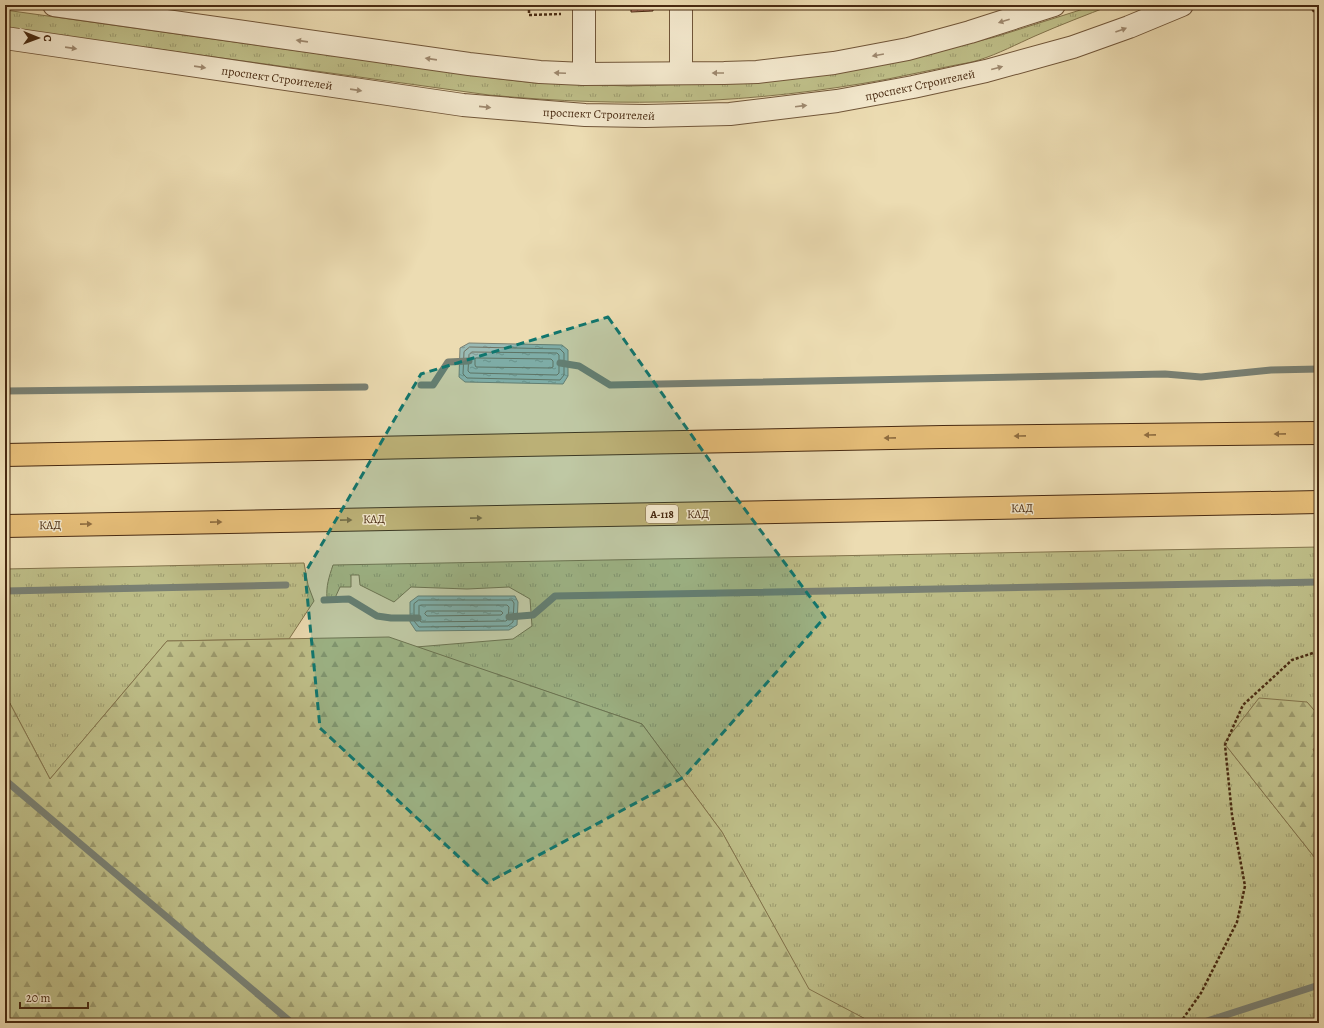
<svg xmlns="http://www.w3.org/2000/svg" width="1324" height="1028" font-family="Alegreya,serif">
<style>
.grass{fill:url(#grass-tufts);stroke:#83744c}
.forest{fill:url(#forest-firs);stroke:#83744c}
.water{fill:url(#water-ripples);stroke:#798073}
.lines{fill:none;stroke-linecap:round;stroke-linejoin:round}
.shore{stroke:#717262;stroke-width:1}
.stream{stroke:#798073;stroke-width:7}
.building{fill:url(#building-hatch);stroke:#482a11}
.minor-casing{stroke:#715639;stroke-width:24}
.highway-casing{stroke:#482a11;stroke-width:24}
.path{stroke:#482a11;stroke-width:2.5;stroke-dasharray:3 2;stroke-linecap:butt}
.minor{stroke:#f3e8cd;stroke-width:22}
.highway{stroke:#e6be79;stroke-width:22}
.oneway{fill:#9e896f}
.oneway2{fill:#8f6d40}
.marked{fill:#0f766e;fill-opacity:0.2;stroke:#0f766e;stroke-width:3;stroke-dasharray:8 5;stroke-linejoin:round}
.labels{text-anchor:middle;stroke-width:3;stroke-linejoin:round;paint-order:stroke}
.shield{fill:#f3e8cd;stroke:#7b6349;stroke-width:1}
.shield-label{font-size:11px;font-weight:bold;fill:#482a11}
.street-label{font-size:12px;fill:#482a11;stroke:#f3e8cd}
</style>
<defs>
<pattern id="grass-tufts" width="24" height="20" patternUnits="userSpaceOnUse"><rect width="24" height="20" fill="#bebe88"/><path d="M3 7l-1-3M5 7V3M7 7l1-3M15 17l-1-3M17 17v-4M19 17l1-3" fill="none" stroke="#9c9b6e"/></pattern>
<pattern id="forest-firs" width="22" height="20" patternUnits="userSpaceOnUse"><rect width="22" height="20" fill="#bebe88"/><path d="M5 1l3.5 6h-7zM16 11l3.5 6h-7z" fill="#9c9b6e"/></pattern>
<pattern id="water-ripples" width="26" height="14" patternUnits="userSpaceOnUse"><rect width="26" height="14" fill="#9abab4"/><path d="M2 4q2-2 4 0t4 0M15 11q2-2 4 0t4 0" fill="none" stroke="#809791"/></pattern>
<pattern id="building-hatch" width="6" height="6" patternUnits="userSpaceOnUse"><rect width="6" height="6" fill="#d38c80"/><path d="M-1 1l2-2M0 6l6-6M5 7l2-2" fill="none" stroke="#ad7367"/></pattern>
</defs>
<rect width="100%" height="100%" fill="#ecdcb2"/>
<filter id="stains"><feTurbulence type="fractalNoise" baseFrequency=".005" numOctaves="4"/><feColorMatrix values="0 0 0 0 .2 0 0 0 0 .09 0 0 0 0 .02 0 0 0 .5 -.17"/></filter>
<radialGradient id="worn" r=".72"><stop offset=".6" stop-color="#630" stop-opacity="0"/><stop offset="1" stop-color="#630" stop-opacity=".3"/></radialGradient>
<g class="grass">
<path d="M 1096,5 L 1112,5 C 1086,15 1060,25 1035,36 C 1017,44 998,54 979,60 C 970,63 960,64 951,66 C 930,70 909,75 888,79 C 754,104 625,108 489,95 L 5,28 L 5,10 L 492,78 L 536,83 L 572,84 L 628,86 L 700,84 L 901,60 L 995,37 Z"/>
<path d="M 1319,547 L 1319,716 L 1307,702 L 1224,743 L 1319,863 L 1319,1023 L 873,1023 L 809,990 L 722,832 L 642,724 L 416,647 L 513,639 L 532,626 L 530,599 L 509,587 L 467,589 L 411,587 L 394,602 L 360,585 L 359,575 L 351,575 L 351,587 L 340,587 L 335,598 L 327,598 C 326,586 329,577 333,565 Z"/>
<polygon points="304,563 308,585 314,601 289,639 167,641 50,779 5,694 5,569"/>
</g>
<g class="forest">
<polygon points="389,637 642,724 722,832 809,989 873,1023 5,1023 5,694 50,779 167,641"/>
<polygon points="1259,698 1307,702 1319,716 1319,748 1313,749 1319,763 1319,863 1224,743"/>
</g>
<g class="water">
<polygon points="469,343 562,345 568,350 568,376 563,384 465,382 459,377 460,348"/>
<polygon points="418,596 515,596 518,602 517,625 509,630 416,631 410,622 410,602"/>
</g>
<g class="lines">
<g class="shore">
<polygon points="470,347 560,349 564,353 564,375 560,380 467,378 463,374 464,352"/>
<polygon points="472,352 557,353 559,355 559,373 557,375 470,373 468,371 469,355"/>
<polygon points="476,358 551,359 553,361 553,367 551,368 476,367 475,365 475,360"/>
<polygon points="419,600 512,600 514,603 513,622 508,626 419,627 414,621 414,604"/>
<polygon points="421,605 507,605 509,607 508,619 506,621 421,622 419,619 419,607"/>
<polygon points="427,611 501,611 503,613 501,615 427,616 425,614"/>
</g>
<g class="stream">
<polyline points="560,363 579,366 610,385 1165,374 1201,377 1271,370 1319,369"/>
<polyline points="421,385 433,385 448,362 469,361"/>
<polyline points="5,391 365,387"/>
<polyline points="5,591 286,585"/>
<polyline points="324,600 349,599 377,616 391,618 418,618"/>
<polyline points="509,617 533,615 555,596 1319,582"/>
<polyline points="5,780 292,1023"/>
<polyline points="1201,1023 1319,985"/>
</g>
</g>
<g class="building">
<polygon points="533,5 569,5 569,8 533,9"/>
<polygon points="631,5 653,5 653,11 631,12"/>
</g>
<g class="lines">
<g class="minor-casing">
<g id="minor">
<polyline points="54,5 469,64 540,72 584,74 724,73 757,72 834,63 908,49 970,32 1054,5"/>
<polyline points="681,5 681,73"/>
<polyline points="5,38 463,105 585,115 645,116 730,114 837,101 913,87 986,71 1073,47 1129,27 1182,5"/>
<polyline points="584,74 584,5"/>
</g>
</g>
<g class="highway-casing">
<g id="highway">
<polyline points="5,455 943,437 1319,433"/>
<polyline points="5,526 1319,502"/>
</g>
</g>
<g class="path">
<polyline points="529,5 529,15 561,14"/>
<polyline points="1310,5 1319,20"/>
<polyline points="1180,1023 1201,993 1237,922 1245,886 1232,815 1225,745 1243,705 1292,660 1319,651"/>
</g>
<use href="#minor" class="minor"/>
<use href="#highway" class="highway"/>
</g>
<defs><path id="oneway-solid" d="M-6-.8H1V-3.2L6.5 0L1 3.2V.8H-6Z"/></defs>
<g class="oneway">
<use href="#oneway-solid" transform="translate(1004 21) rotate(162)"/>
<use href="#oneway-solid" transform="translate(1121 30) rotate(-20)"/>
<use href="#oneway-solid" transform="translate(302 41) rotate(-172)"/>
<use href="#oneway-solid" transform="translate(71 48) rotate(8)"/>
<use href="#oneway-solid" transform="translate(878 55) rotate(170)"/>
<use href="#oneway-solid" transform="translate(431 59) rotate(-172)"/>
<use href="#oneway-solid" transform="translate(200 67) rotate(8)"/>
<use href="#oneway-solid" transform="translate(997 68) rotate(-15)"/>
<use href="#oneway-solid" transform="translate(560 73) rotate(-177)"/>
<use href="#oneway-solid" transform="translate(718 73) rotate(180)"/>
<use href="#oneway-solid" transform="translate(356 90) rotate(8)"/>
<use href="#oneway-solid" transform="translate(801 106) rotate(-7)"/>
<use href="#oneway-solid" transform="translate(485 107) rotate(6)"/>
</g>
<g class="oneway2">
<use href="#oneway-solid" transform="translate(1280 434) rotate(179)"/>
<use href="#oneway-solid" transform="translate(1150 435) rotate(179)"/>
<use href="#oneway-solid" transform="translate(1020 436) rotate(179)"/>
<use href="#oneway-solid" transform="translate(890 438) rotate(179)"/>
<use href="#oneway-solid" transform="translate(476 518) rotate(-1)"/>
<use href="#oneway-solid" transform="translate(346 520) rotate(-1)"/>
<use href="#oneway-solid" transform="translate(216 522) rotate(-1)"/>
<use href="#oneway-solid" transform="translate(86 524) rotate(-1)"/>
</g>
<path class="marked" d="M 608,317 L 729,488 L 825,617 L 684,777 L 487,883 L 320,728 L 305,573 L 421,374 Z"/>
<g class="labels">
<rect class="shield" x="646" y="505" width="32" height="18" rx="3"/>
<g class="shield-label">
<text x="662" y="518">А-118</text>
</g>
<g class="street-label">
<text transform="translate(277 78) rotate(8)" y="4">проспект Строителей</text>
<text transform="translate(920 85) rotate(-12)" y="4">проспект Строителей</text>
<text transform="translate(599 114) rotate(2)" y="4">проспект Строителей</text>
<text transform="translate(1022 508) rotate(-1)" y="4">КАД</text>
<text transform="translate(698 514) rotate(-1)" y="4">КАД</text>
<text transform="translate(374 519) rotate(-1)" y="4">КАД</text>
<text transform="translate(50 525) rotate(-1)" y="4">КАД</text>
</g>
</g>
<rect width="1324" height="1028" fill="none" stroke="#ecdcb2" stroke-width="20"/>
<rect x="6" y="6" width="1312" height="1016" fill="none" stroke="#482a11" stroke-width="2"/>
<rect x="10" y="10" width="1304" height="1008" fill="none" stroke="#482a11"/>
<g transform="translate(38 38) rotate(91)" stroke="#f3e8cd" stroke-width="3" paint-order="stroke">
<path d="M0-3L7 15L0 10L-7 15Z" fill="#482a11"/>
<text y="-6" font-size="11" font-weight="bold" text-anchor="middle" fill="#482a11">С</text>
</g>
<path d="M20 1002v6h68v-6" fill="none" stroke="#482a11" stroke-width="2"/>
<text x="26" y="1002" font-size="12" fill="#482a11" stroke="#f3e8cd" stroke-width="3" paint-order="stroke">20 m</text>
<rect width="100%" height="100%" filter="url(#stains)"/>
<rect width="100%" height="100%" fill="url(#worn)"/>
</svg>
